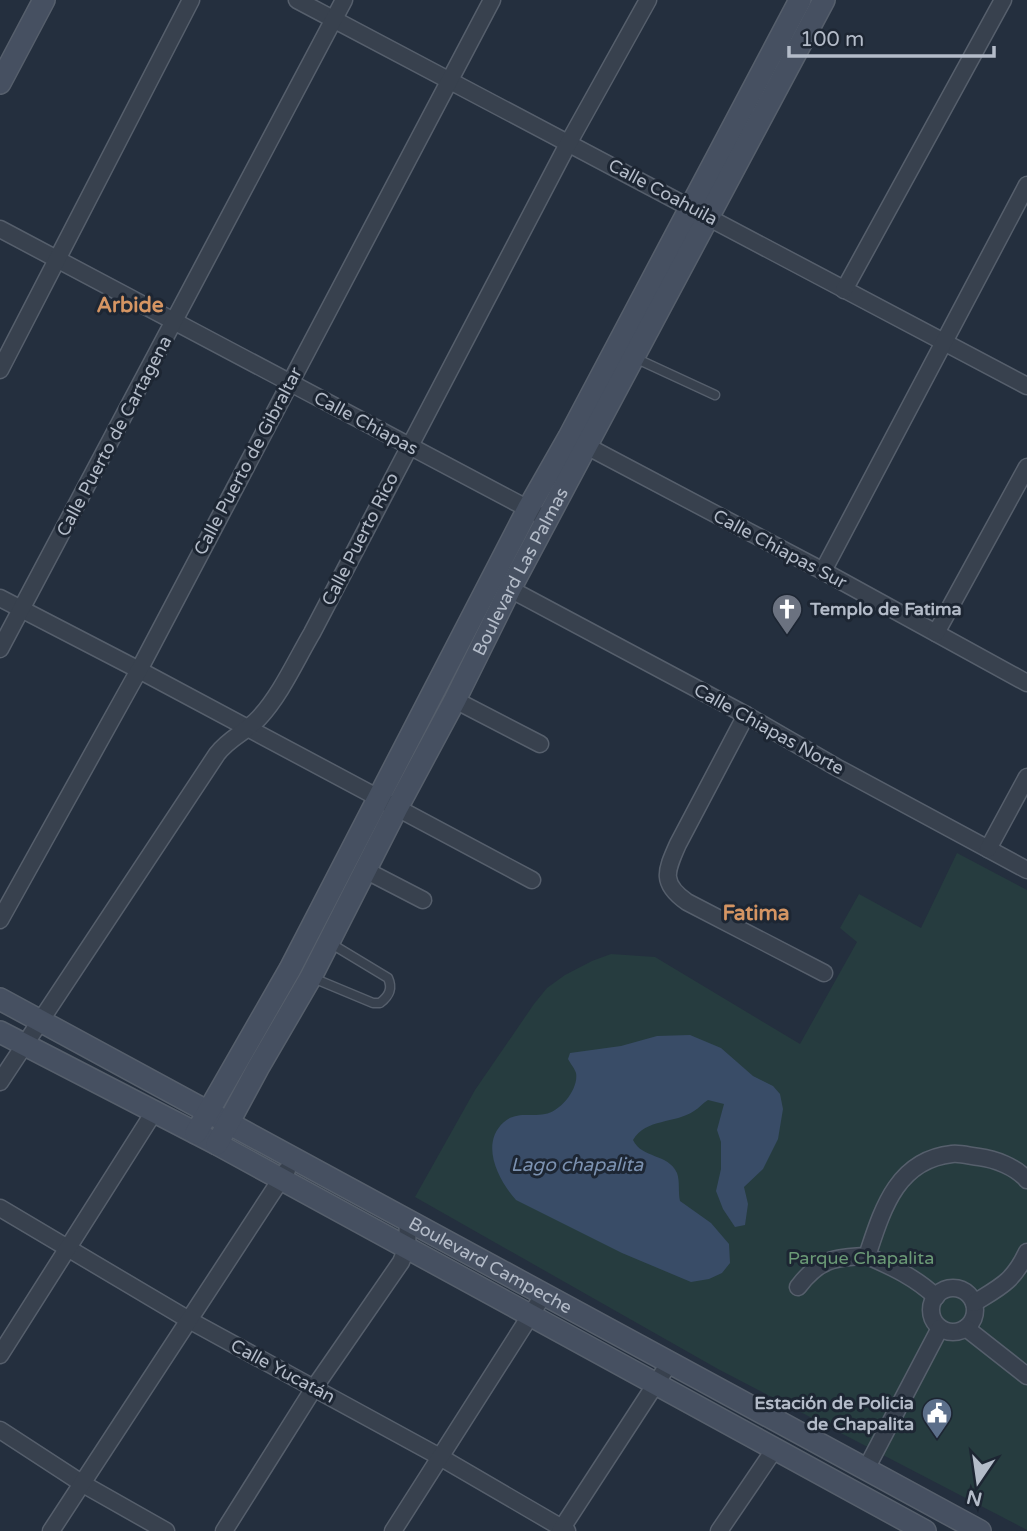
<svg xmlns="http://www.w3.org/2000/svg" width="1027" height="1531" font-family="'Varela Round',sans-serif">
<style>
.green{fill:#263c3f}
.water{fill:#394c67}
.lines{fill:none;stroke-linecap:round;stroke-linejoin:round}
.lane-casing{stroke:#565f6c;stroke-width:11}
.street-casing{stroke:#565f6c;stroke-width:19}
.secondary-casing{stroke:#565f6c;stroke-width:24}
.lane{stroke:#38414e;stroke-width:8}
.street{stroke:#38414e;stroke-width:16}
.secondary{stroke:#465061;stroke-width:21}
.labels{text-anchor:middle;stroke-width:6;stroke-linejoin:round;paint-order:stroke}
.street-label{font-size:18px;fill:#b4bcc9;stroke:#1d2633}
.poi-label{font-size:18px;font-weight:bold;fill:#b4bcc9;stroke:#1d2633;text-anchor:start}
.park-label{font-size:18px;fill:#6b9a76;stroke:#1d2633}
.water-label{font-size:19px;font-style:italic;fill:#7c92b1;stroke:#1d2633}
.quarter-label{font-size:21px;font-weight:bold;fill:#d59563;stroke:#1d2633}
</style>
<rect width="100%" height="100%" fill="#242f3e"/>
<polygon class="green" points="957,853 1027,890 1027,1530 718,1369 415,1197 475,1090 534,1004 547,988 565,975 592,961 611,954 655,957 800,1044 857,942 840,928 859,894 921,928"/>
<path class="water" d="M 690,1035 L 721,1048 L 753,1076 L 773,1086 L 780,1094 L 783,1109 L 778,1139 L 763,1169 L 744,1187 L 748,1204 L 745,1225 L 735,1227 L 723,1209 L 716,1191 L 721,1169 L 721,1142 L 717,1130 L 724,1104 L 708,1100 C 703,1103 699,1108 694,1111 C 675,1124 646,1118 633,1140 C 642,1159 668,1153 677,1173 C 680,1181 678,1192 680,1201 L 711,1223 L 729,1244 L 730,1263 L 722,1273 L 709,1279 L 691,1282 L 622,1253 L 516,1200 C 499,1181 479,1144 504,1122 C 516,1111 531,1117 545,1114 C 560,1112 579,1089 576,1073 C 575,1069 570,1063 568,1059 L 570,1053 L 621,1046 L 657,1036 Z"/>
<g class="lines">
<g class="lane-casing">
<g id="lane">
<polyline points="635,358 715,395"/>
<path d="M 313,978 L 373,1003 L 380,1003 C 389,996 393,989 388,978 L 330,943"/>
</g>
</g>
<g class="street-casing">
<g id="street">
<polyline points="297,0 1027,386"/>
<polyline points="0,229 536,513"/>
<polyline points="844,290 1003,0"/>
<polyline points="0,370 191,0"/>
<polyline points="579,442 823,571 1027,683"/>
<polyline points="823,571 1027,185"/>
<polyline points="510,589 746,715 836,767 1027,870"/>
<polyline points="0,598 139,670 532,880"/>
<polyline points="936,633 1027,467"/>
<polyline points="0,649 344,0"/>
<polyline points="455,700 540,744"/>
<path d="M 746,715 L 678,844 C 666,871 660,883 687,902 L 824,973"/>
<polyline points="988,849 1027,777"/>
<polyline points="365,870 423,900"/>
<polyline points="0,920 139,670 492,0"/>
<path d="M 0,1082 L 217,754 C 230,737 245,733 259,718 C 281,694 295,662 312,633 L 569,142 L 648,0"/>
<polyline points="0,1208 189,1320 440,1457 567,1531"/>
<path d="M 867,1256 C 893,1267 916,1278 936,1297"/>
<path d="M 798,1287 C 819,1259 835,1257 867,1256 C 882,1211 896,1160 952,1154 C 960,1153 970,1156 979,1157 C 995,1159 1016,1167 1027,1180"/>
<circle cx="953" cy="1310" r="22"/>
<path d="M 974,1303 C 1000,1287 1013,1282 1027,1252"/>
<polyline points="966,1328 1027,1376"/>
<polyline points="0,1355 154,1112"/>
<polyline points="0,1430 83,1484 166,1531"/>
<polyline points="866,1469 940,1328"/>
<polyline points="51,1531 287,1170"/>
<polyline points="224,1531 314,1388 401,1262 407,1247 408,1220"/>
<polyline points="393,1531 544,1294"/>
<polyline points="560,1531 670,1362"/>
<polyline points="719,1531 774,1450"/>
</g>
</g>
<g class="secondary-casing">
<g id="secondary">
<polyline points="0,83 44,0"/>
<path id="s1" d="M 0,999 L 980,1531"/>
<polyline points="0,1032 217,1144 925,1531"/>
<polyline points="196,1133 290,969 528,509 569,437 800,0"/>
<path id="s2" d="M 217,1144 L 258,1068 L 311,977 L 397,808 L 455,700 L 510,589 L 824,0"/>
</g>
</g>
<use href="#lane" class="lane"/>
<use href="#street" class="street"/>
<use href="#secondary" class="secondary"/>
</g>
<defs>
<g id="church-pin" transform="scale(1.575)"><path d="M0 17L-7.5 6A9.5 9.5 0 1 1 7.5 6Z" fill="#6b7280" stroke="#1d2633"/><path d="M-1.2-6h2.4v3.5h3.3v2.4h-3.3V6h-2.4V-.1h-3.3v-2.4h3.3Z" fill="#fff"/></g>
<g id="civic-pin" transform="scale(1.575)"><path d="M0 17L-7.5 6A9.5 9.5 0 1 1 7.5 6Z" fill="#5c6f8a" stroke="#1d2633"/><path d="M-.6-6.5H3V-4.5H.6V-3L4-1V1h2V6H-6V1h2V-1L-.6-3ZM-1.2 2.5V6h2.4V2.5Z" fill="#fff"/></g>
</defs>
<g fill-rule="evenodd">
<use href="#church-pin" x="787" y="609"/>
<use href="#civic-pin" x="937" y="1413"/>
</g>
<g class="labels">
<g class="street-label">
<text transform="translate(663 192) rotate(28)" y="6">Calle Coahuila</text>
<text transform="translate(366 423) rotate(28)" y="6">Calle Chiapas</text>
<text transform="translate(114 436) rotate(-62)" y="6">Calle Puerto de Cartagena</text>
<text transform="translate(248 461) rotate(-62)" y="6">Calle Puerto de Gibraltar</text>
<text transform="translate(360 539) rotate(-63)" y="6">Calle Puerto Rico</text>
<text transform="translate(780 549) rotate(28)" y="6">Calle Chiapas Sur</text>
<text dy="6" stroke="none"><textPath href="#s2" startOffset="648">Boulevard Las Palmas</textPath></text>
<text transform="translate(769 729) rotate(29)" y="6">Calle Chiapas Norte</text>
<text dy="6" stroke="none"><textPath href="#s1" startOffset="558">Boulevard Campeche</textPath></text>
<text transform="translate(283 1371) rotate(28)" y="6">Calle Yucatán</text>
</g>
<g class="poi-label">
<text x="810" y="615">Templo de Fatima</text>
<text x="914" y="1409" text-anchor="end">Estación de Policia<tspan x="914" dy="21">de Chapalita</tspan></text>
</g>
<g class="park-label">
<text x="861" y="1264">Parque Chapalita</text>
</g>
<g class="water-label">
<text x="577" y="1171">Lago chapalita</text>
</g>
<g class="quarter-label">
<text x="130" y="312">Arbide</text>
<text x="756" y="920">Fatima</text>
</g>
</g>
<g transform="translate(978 1482) rotate(193)" stroke="#1d2633" stroke-width="5" paint-order="stroke">
<path d="M0-5L12 26L0 18L-12 26Z" fill="#b4bcc9"/>
<text y="-10" font-size="19" font-weight="bold" text-anchor="middle" fill="#b4bcc9">N</text>
</g>
<path d="M789 46v10h205v-10" fill="none" stroke="#b4bcc9" stroke-width="3.5"/>
<text x="800" y="46" font-size="21" fill="#b4bcc9" stroke="#1d2633" stroke-width="5" paint-order="stroke">100 m</text>
</svg>
